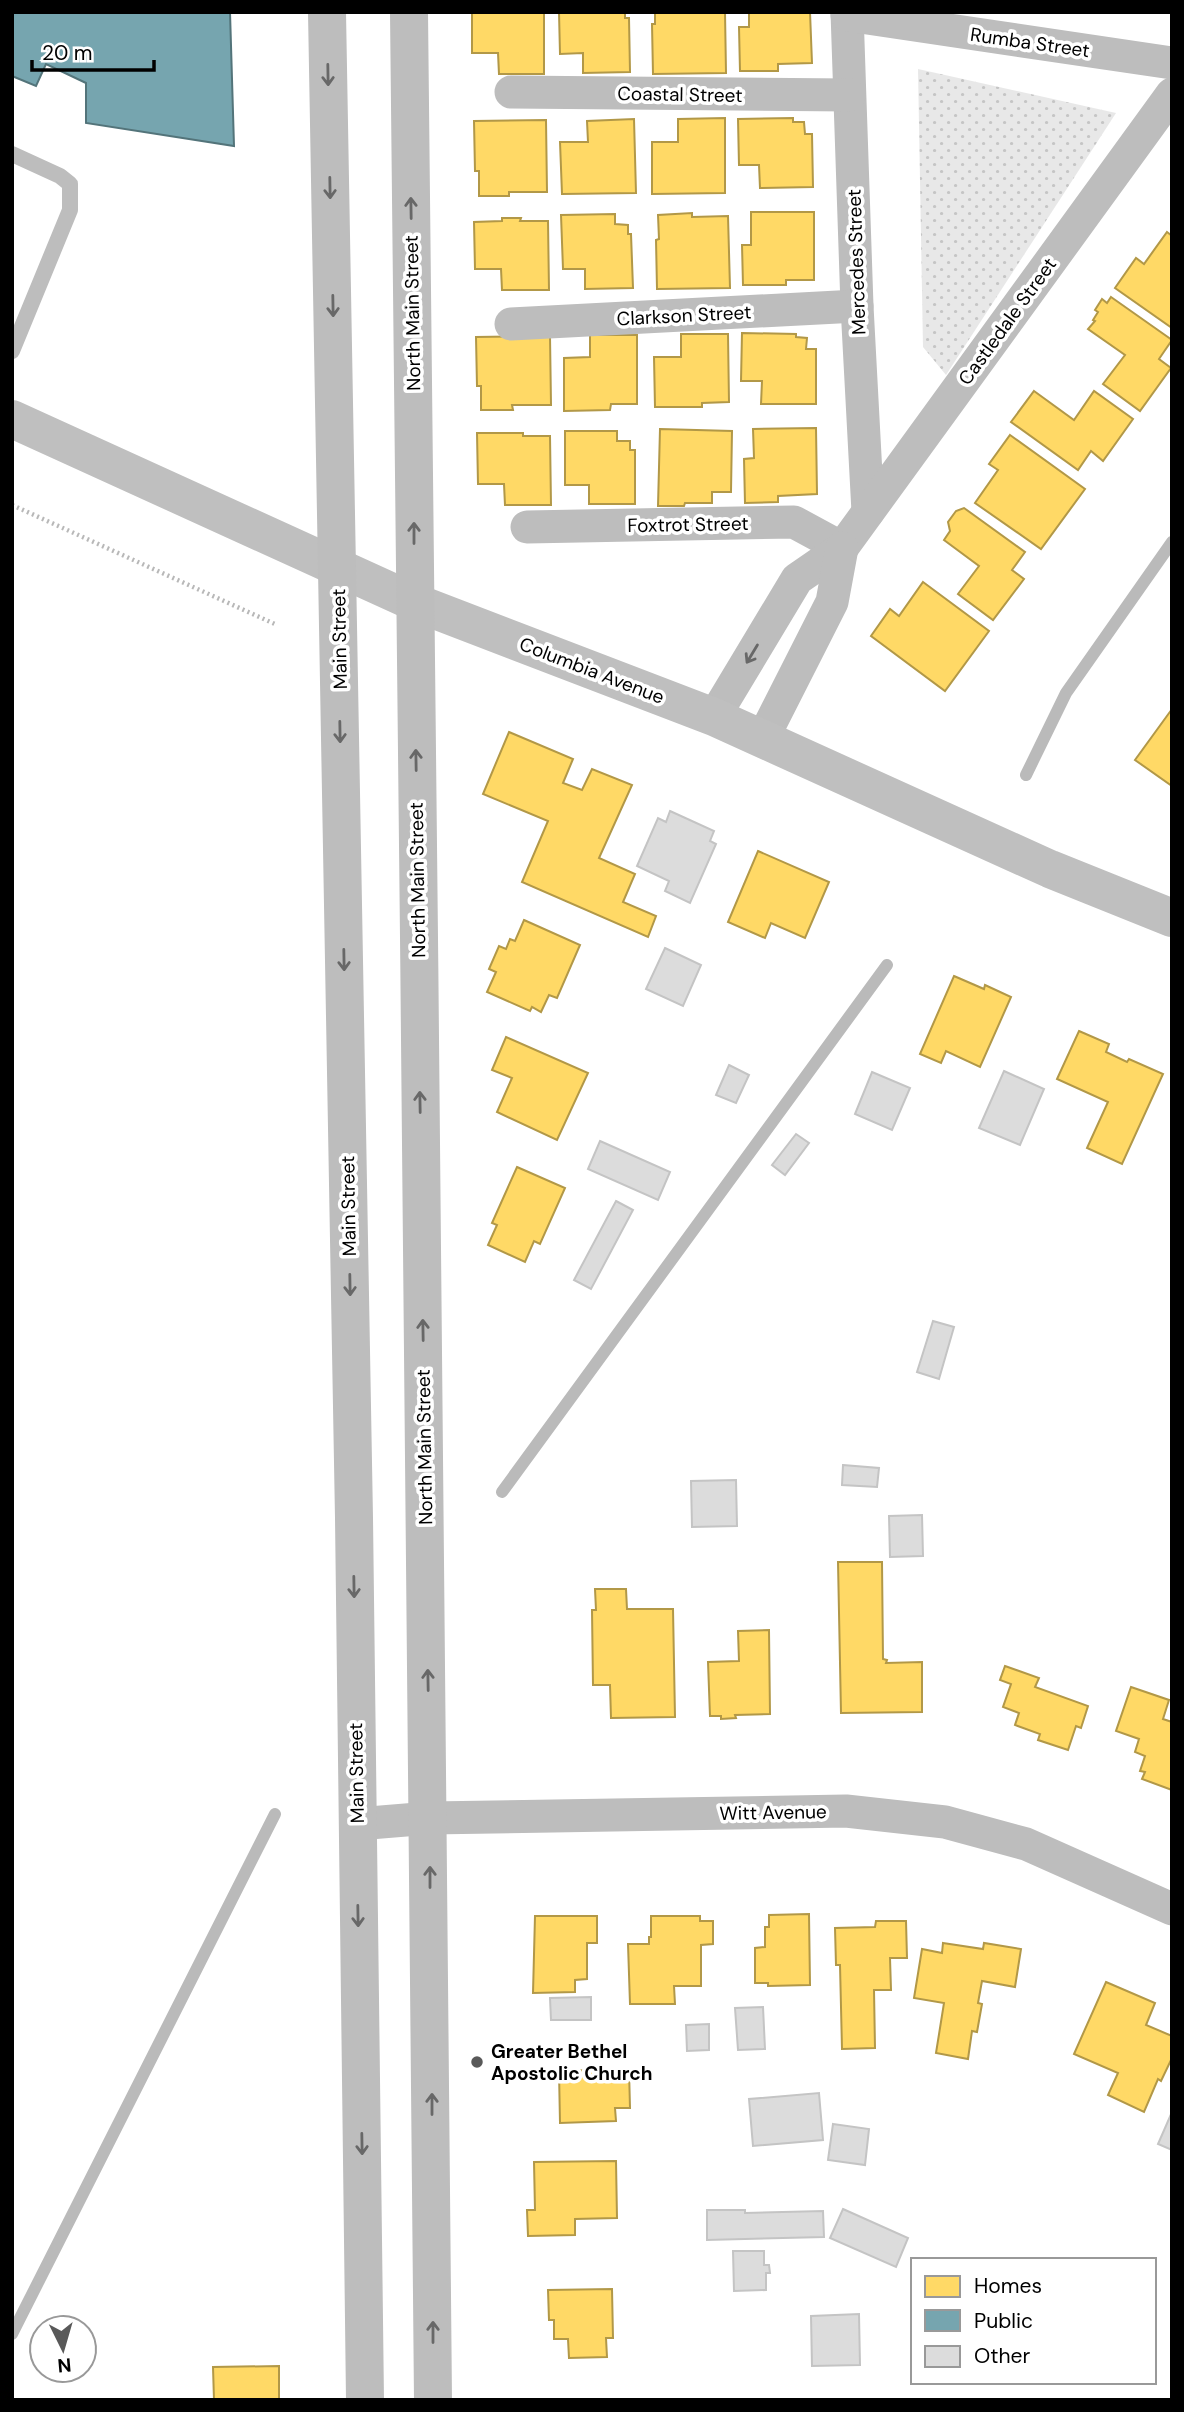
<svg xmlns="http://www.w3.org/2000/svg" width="1184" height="2412" font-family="'DM Sans',sans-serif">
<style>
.park{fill:url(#park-dots)}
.homes{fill:#ffd966;stroke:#b29847;stroke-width:2}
.public{fill:#76a5af;stroke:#53747a;stroke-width:2}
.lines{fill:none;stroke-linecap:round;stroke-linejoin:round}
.stream{stroke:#bababa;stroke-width:12}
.building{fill:#dcdcdc;stroke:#c4c4c4;stroke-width:2}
.path{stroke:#b8b8b8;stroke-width:4.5;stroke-dasharray:2 3.5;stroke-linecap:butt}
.lane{stroke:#bdbdbd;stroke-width:16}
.street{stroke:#bdbdbd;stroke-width:33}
.secondary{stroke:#bfbfbf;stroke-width:38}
.primary{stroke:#bdbdbd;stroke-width:38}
.oneway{stroke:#686868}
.poi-dot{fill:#595959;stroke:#fff;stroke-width:2.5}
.labels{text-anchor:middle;stroke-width:7;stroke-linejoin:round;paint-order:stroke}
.street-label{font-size:19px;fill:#000;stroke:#fff}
.poi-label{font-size:19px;font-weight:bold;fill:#000;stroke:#fff;text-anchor:start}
</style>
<defs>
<pattern id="park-dots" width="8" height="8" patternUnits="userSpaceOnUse" patternTransform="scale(1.75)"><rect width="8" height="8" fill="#e8e8e8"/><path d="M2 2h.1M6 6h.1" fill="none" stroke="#c5c5c5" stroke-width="1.8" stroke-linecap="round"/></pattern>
</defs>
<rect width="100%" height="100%" fill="#fff"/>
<polygon class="park" points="918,69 1116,113 946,375 923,347"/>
<g class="homes">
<polygon points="472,12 544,12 544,74 499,74 498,53 472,53"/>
<polygon points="559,12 625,12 625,18 629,18 630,72 583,73 583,53 560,54"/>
<polygon points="655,12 725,12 726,73 653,74 652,24 655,24"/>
<polygon points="749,12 810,12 812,63 778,64 778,71 740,71 739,27 749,27"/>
<polygon points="725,118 725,193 652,194 652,142 678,142 678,119"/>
<polygon points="793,118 793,122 804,122 805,134 812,134 813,187 760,188 759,165 739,165 738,119"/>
<polygon points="634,119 636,193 562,194 560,142 588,142 587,121"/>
<polygon points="546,120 547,192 509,192 509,196 479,196 479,171 475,171 474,121"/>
<polygon points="751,212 814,212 814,280 786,280 786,285 743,285 742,245 751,245"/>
<polygon points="692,213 692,217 728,216 730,288 657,289 656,240 659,239 658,215"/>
<polygon points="615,214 615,224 628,225 628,234 631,234 633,288 585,289 585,269 563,269 561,215"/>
<polygon points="502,218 521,218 520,221 548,221 549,290 502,290 501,269 475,269 474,222 502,221"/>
<polygon points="1167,232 1172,236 1172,328 1115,288 1136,258 1144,264"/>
<polygon points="1111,297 1172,340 1159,359 1171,368 1140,411 1103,384 1125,355 1088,329 1095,321 1093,320 1098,312 1095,310 1102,299 1107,303"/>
<polygon points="742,333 796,334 796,337 807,338 806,349 816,349 816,404 761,404 762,381 741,381"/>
<polygon points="681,334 728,334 729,402 702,403 702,407 655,407 654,357 681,357"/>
<polygon points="590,335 637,335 637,404 611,404 610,410 564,411 564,358 590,357"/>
<polygon points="550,336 551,405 512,405 513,410 481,410 481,386 477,386 476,337"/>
<polygon points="1034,391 1074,420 1094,391 1133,419 1103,461 1091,451 1078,470 1011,422"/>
<polygon points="816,428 817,494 778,496 778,502 745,503 744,459 754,458 753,429"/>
<polygon points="660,429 732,431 731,492 712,492 712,503 685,503 684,506 658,506"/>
<polygon points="565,431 617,431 617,441 630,441 630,450 635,450 635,504 589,504 589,485 565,485"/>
<polygon points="477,433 523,433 523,436 550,436 551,505 505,505 504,484 478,484"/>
<polygon points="1010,435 1085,489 1041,549 975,503 998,470 989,464"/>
<polygon points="964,508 1025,552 1012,570 1024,579 993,620 958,594 979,566 944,540 950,531 948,522 956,511"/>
<polygon points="923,582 989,631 945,691 871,636 890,609 899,616"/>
<polygon points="1172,709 1172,786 1135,760"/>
<polygon points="509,732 573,759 563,783 582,790 592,769 632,785 599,858 635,874 623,902 656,916 648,937 522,882 548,821 483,794"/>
<polygon points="758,851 829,882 805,938 771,923 765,938 728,922"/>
<polygon points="524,920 580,945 557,998 549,995 541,1012 532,1007 530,1011 487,992 496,972 489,969 499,946 506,949 510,939 515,941"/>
<polygon points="954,976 984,989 985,985 1011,997 980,1067 946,1051 941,1063 920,1054"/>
<polygon points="1079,1031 1109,1044 1106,1052 1127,1062 1129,1059 1163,1074 1122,1164 1087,1148 1108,1102 1057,1079"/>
<polygon points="506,1037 588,1073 557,1140 497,1112 512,1078 492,1070"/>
<polygon points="517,1167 565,1188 540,1244 534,1241 525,1262 488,1245 497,1225 492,1223"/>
<polygon points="838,1562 882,1562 883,1659 887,1660 886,1663 922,1662 922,1712 841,1713"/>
<polygon points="595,1589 626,1589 627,1609 673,1609 675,1717 611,1718 610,1685 593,1685 592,1610 596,1610"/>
<polygon points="769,1630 770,1714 735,1715 736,1718 721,1719 721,1716 710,1716 708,1662 739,1661 738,1631"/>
<polygon points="1005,1666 1039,1678 1035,1687 1088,1706 1081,1728 1076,1726 1068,1750 1038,1740 1040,1734 1015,1725 1019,1713 1003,1707 1011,1684 1000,1680"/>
<polygon points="1131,1687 1169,1700 1163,1719 1172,1722 1172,1790 1142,1779 1145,1772 1140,1771 1145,1756 1135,1752 1139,1739 1116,1731"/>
<polygon points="809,1914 810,1985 768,1986 768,1983 755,1983 755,1948 765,1947 765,1927 769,1927 769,1915"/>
<polygon points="535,1916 597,1916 597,1943 587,1943 587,1979 575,1980 575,1992 533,1993"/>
<polygon points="651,1916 700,1916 700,1921 713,1921 713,1944 701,1945 701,1986 674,1986 675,2004 630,2004 628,1944 649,1944 649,1937 651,1937"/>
<polygon points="876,1921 906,1921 907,1958 890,1958 891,1990 874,1990 875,2048 842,2049 840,1965 836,1965 835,1928 875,1927"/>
<polygon points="943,1943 983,1949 984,1943 1021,1949 1015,1987 982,1981 978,2003 982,2004 977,2032 972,2031 968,2059 936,2053 944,2003 914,1998 922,1949 942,1953"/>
<polygon points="1106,1982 1155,2003 1146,2025 1172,2036 1172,2058 1161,2081 1158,2079 1144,2112 1108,2095 1118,2073 1074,2054"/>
<polygon points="629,2069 630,2108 615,2108 616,2121 560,2123 559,2071"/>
<polygon points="616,2161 617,2218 575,2219 575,2235 528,2236 527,2210 535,2210 534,2162"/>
<polygon points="612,2289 613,2338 606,2338 607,2357 569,2358 568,2339 554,2339 554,2320 549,2320 548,2290"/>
<polygon points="279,2366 279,2400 214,2400 213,2367"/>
</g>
<polygon class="public" points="12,12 230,12 234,146 86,123 86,83 46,64 36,86 12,76"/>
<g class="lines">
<g class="stream">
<polyline points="1026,775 1066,693 1172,542"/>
<polyline points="502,1492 887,965"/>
<polyline points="12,2334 275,1814"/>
</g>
</g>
<g class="building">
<polygon points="670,811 714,831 710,841 716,844 690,903 665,891 669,881 637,866 658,818 666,822"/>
<polygon points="665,948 701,965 683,1006 646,989"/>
<polygon points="729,1065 749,1075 736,1103 716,1095"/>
<polygon points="1004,1071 1044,1089 1020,1145 979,1128"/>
<polygon points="872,1072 910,1088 892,1130 855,1114"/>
<polygon points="796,1134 809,1143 785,1175 772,1165"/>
<polygon points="600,1141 670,1172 658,1200 588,1169"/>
<polygon points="616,1201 633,1210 591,1289 574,1280"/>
<polygon points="933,1321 954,1327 939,1379 917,1372"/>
<polygon points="843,1465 879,1468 877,1487 842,1485"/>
<polygon points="736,1480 737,1526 692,1527 691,1481"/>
<polygon points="922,1515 923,1556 890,1557 889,1516"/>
<polygon points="591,1997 591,2020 551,2020 550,1998"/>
<polygon points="763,2007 765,2049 738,2050 735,2008"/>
<polygon points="709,2024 709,2050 687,2051 686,2025"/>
<polygon points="819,2093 823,2140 753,2146 749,2099"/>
<polygon points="1172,2112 1172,2150 1158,2144"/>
<polygon points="833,2124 869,2129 865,2165 828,2160"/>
<polygon points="843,2209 908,2238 896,2267 830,2238"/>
<polygon points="707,2210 745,2210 745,2213 823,2211 824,2237 707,2240"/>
<polygon points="733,2251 764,2251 764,2265 769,2265 770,2273 766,2273 766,2290 734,2291"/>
<polygon points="859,2314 860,2365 812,2366 811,2316"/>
</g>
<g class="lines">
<polyline class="path" points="12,505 277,625"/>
<polyline class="lane" points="12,154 60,176 70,184 70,210 12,351"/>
<g class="street">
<polyline points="847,12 857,306 868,512"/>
<polyline points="847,15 1172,63"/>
<polyline points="511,92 849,95"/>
<polyline points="511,324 857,306"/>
<polyline points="527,527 794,522 842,548"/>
<polyline points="714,717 797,579 842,548 1172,94"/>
<polyline points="763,738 832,602 842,548"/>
<polyline points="357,1824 430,1818 846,1811 945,1822 1026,1844 1172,1909"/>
</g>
<polyline class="secondary" points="12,419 414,602 714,717 1050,869 1172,918"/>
<g class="primary">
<polyline points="327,12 354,1518 365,2400"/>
<path d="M 409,12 C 416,808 429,1604 433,2400"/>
</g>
</g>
<defs><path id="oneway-shaft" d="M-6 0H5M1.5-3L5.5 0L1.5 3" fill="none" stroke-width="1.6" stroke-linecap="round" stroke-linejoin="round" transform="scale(1.75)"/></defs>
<g class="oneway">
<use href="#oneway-shaft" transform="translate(328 75) rotate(89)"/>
<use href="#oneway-shaft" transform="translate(330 188) rotate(89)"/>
<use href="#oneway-shaft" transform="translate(411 208) rotate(-91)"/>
<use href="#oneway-shaft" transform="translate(333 306) rotate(89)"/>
<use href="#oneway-shaft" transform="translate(414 533) rotate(-90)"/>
<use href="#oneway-shaft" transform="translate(752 654) rotate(121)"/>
<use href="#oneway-shaft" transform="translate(340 732) rotate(89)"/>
<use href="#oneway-shaft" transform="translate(416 760) rotate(-91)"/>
<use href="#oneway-shaft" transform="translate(344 960) rotate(89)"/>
<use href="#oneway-shaft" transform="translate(420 1102) rotate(-91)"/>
<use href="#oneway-shaft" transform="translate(350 1285) rotate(89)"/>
<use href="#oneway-shaft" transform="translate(423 1330) rotate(-91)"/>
<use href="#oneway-shaft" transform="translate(354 1587) rotate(89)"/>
<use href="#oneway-shaft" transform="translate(428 1680) rotate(-91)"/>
<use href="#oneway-shaft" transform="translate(430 1877) rotate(-90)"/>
<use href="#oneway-shaft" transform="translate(358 1916) rotate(89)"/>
<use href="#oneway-shaft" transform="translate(432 2104) rotate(-90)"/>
<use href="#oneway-shaft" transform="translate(362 2144) rotate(89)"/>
<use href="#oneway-shaft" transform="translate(433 2332) rotate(-90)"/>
</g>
<circle class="poi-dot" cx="477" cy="2062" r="7"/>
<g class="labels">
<g class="street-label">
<text transform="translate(1030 42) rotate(8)" y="7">Rumba Street</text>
<text transform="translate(680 94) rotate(1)" y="7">Coastal Street</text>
<text transform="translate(856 262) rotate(-92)" y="7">Mercedes Street</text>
<text transform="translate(412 313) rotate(-91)" y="7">North Main Street</text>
<text transform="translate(684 315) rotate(-3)" y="7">Clarkson Street</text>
<text transform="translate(1007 321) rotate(-54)" y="7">Castledale Street</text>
<text transform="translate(688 524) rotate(-1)" y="7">Foxtrot Street</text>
<text transform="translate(339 639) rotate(-91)" y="7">Main Street</text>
<text transform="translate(592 670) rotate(21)" y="7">Columbia Avenue</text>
<text transform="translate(417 880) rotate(-91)" y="7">North Main Street</text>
<text transform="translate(348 1206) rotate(-91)" y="7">Main Street</text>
<text transform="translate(424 1447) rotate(-91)" y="7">North Main Street</text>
<text transform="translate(356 1773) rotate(-91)" y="7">Main Street</text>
<text transform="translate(773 1812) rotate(-1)" y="7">Witt Avenue</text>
</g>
<g class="poi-label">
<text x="491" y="2058">Greater Bethel<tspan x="491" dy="22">Apostolic Church</tspan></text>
</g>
</g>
<rect width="1184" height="2412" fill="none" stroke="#000000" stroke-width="28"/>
<rect x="911" y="2258" width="245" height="126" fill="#ffffff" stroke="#999999" stroke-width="2"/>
<rect x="925" y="2276" width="35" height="21" fill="#ffd966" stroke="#999999" stroke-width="2"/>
<text x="974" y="2293" font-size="21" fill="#000000">Homes</text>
<rect x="925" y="2310" width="35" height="21" fill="#76a5af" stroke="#999999" stroke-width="2"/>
<text x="974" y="2328" font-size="21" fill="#000000">Public</text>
<rect x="925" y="2346" width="35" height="21" fill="#dcdcdc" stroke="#999999" stroke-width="2"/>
<text x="974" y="2363" font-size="21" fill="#000000">Other</text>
<g transform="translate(63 2349) rotate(175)"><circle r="33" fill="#ffffff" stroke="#999999" stroke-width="2"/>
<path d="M0-5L12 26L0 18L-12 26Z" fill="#595959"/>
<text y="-10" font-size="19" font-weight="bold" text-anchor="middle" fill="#000000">N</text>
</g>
<path d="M32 60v10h122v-10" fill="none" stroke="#000000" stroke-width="3.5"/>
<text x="42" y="60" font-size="21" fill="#000000" stroke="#ffffff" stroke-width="5" paint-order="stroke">20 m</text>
</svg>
